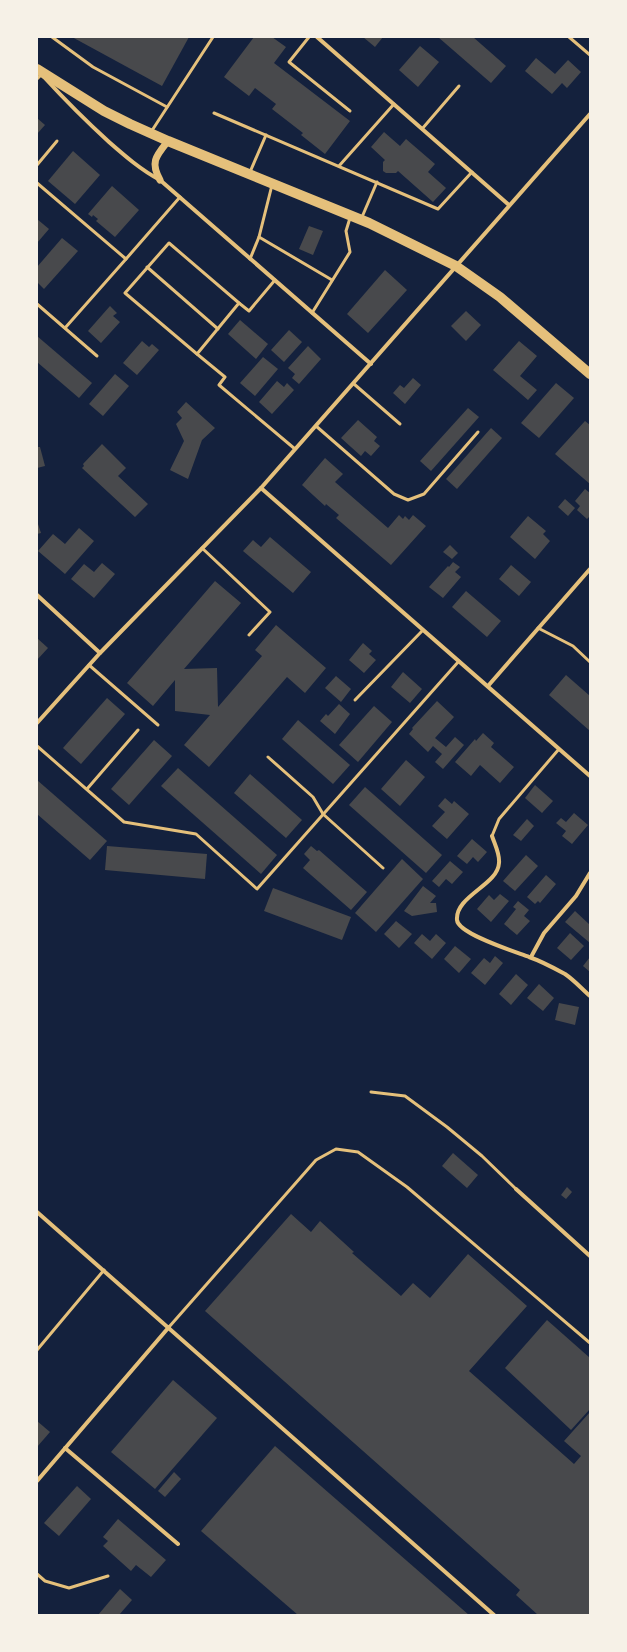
<svg xmlns="http://www.w3.org/2000/svg" width="627" height="1652" font-family="Commissioner,sans-serif">
<style>
.building{fill:#48494c}
.lines{fill:none;stroke-linecap:round;stroke-linejoin:round}
.service{stroke:#e5c07b;stroke-width:3}
.minor{stroke:#e5c07b;stroke-width:4}
.tertiary{stroke:#e5c07b;stroke-width:7}
.primary{stroke:#e5c07b;stroke-width:10}
</style>
<rect width="100%" height="100%" fill="#14213d"/>
<g class="building">
<polygon points="72,37 189,37 162,86"/>
<polygon points="254,37 272,37 286,47 274,63 350,121 325,154 301,135 303,133 272,109 276,104 255,88 249,96 224,77"/>
<polygon points="363,37 383,37 375,47"/>
<polygon points="438,37 473,37 506,66 491,83"/>
<polygon points="420,46 439,62 418,87 399,70"/>
<polygon points="536,58 555,74 568,60 581,72 567,88 562,83 552,94 525,71"/>
<polygon points="37,118 45,125 37,134"/>
<polygon points="384,132 400,146 406,139 435,164 428,172 446,188 433,202 398,171 396,173 386,173 383,171 383,162 385,160 371,147"/>
<polygon points="73,151 100,175 75,204 48,181"/>
<polygon points="112,186 139,210 115,237 96,221 98,219 93,215 92,217 88,214"/>
<polygon points="37,219 49,229 37,243"/>
<polygon points="309,226 323,231 313,255 299,249"/>
<polygon points="62,238 78,251 44,289 37,282 37,267"/>
<polygon points="385,270 407,290 368,333 347,314"/>
<polygon points="110,306 117,313 113,316 120,322 101,343 88,331"/>
<polygon points="466,311 481,325 466,341 451,326"/>
<polygon points="240,320 268,344 256,359 228,334"/>
<polygon points="289,330 302,342 284,362 271,350"/>
<polygon points="37,336 92,383 79,398 37,362"/>
<polygon points="142,341 149,347 152,344 159,350 137,375 123,363"/>
<polygon points="519,341 537,356 520,376 537,390 528,400 493,370"/>
<polygon points="308,346 321,359 299,384 292,378 295,374 288,368"/>
<polygon points="263,357 278,369 255,396 240,383"/>
<polygon points="115,374 129,386 103,416 89,404"/>
<polygon points="413,378 421,385 405,404 393,393 400,385 404,388"/>
<polygon points="277,381 284,387 287,383 294,390 272,414 259,402"/>
<polygon points="556,383 574,398 539,438 521,423"/>
<polygon points="186,402 215,428 202,440 188,479 170,470 184,441 176,424 182,418 177,412"/>
<polygon points="468,408 479,417 431,471 420,461"/>
<polygon points="358,420 377,437 374,441 380,446 371,456 365,451 361,456 341,438"/>
<polygon points="585,421 590,425 590,484 555,454"/>
<polygon points="491,428 502,438 457,489 446,479"/>
<polygon points="102,444 126,468 118,476 148,504 135,517 82,468 84,466 83,464"/>
<polygon points="37,447 40,447 45,466 37,468"/>
<polygon points="325,458 343,474 335,482 388,528 399,515 403,519 405,516 409,520 413,515 426,526 391,565 336,518 339,515 326,504 325,506 302,485"/>
<polygon points="585,489 590,493 590,516 587,519 577,510 580,506 575,501"/>
<polygon points="565,499 575,508 568,516 558,507"/>
<polygon points="528,516 546,531 543,534 550,541 535,559 510,537"/>
<polygon points="37,521 41,533 37,534"/>
<polygon points="79,528 94,541 65,574 38,551 53,534 65,544"/>
<polygon points="270,537 311,572 293,593 243,551 253,540 261,547"/>
<polygon points="450,545 458,553 452,559 443,552"/>
<polygon points="453,562 460,567 455,572 461,577 443,598 429,587 448,566 449,567"/>
<polygon points="102,563 115,574 94,598 71,579 84,564 94,572"/>
<polygon points="511,565 531,582 519,596 499,579"/>
<polygon points="215,581 241,603 184,669 217,668 218,707 262,656 255,650 276,625 326,668 305,693 287,677 209,767 184,745 210,715 175,711 175,680 153,706 127,683"/>
<polygon points="466,591 501,621 487,637 452,607"/>
<polygon points="37,638 48,648 37,660"/>
<polygon points="363,643 372,651 369,654 376,660 364,673 349,660"/>
<polygon points="403,672 422,689 410,703 391,687"/>
<polygon points="566,675 590,696 590,731 549,695"/>
<polygon points="336,676 351,689 341,702 325,688"/>
<polygon points="107,698 125,714 81,764 63,748"/>
<polygon points="437,701 454,717 435,738 446,747 455,737 464,745 443,769 435,762 442,754 433,746 428,752 409,734 413,729 412,728"/>
<polygon points="339,704 350,714 335,734 320,721 326,714 328,716"/>
<polygon points="374,706 392,722 358,762 339,745"/>
<polygon points="298,720 350,765 333,784 282,739"/>
<polygon points="483,733 494,743 491,747 514,767 500,783 480,765 471,776 455,762 475,739 476,741"/>
<polygon points="154,740 172,756 129,805 111,789"/>
<polygon points="406,760 425,777 400,806 381,789"/>
<polygon points="178,768 277,855 261,874 161,786"/>
<polygon points="250,774 302,820 286,838 234,793"/>
<polygon points="37,780 107,841 90,860 37,814"/>
<polygon points="535,785 553,801 542,813 525,798"/>
<polygon points="365,787 442,855 426,873 349,805"/>
<polygon points="445,798 452,804 454,801 469,814 447,839 432,826 445,812 438,806"/>
<polygon points="574,813 588,825 572,844 562,836 566,831 556,823 561,818 566,822"/>
<polygon points="527,819 534,826 521,841 513,835"/>
<polygon points="472,839 487,852 478,862 473,857 467,864 457,856"/>
<polygon points="107,846 207,854 205,879 105,870"/>
<polygon points="311,846 317,851 319,850 367,892 351,910 303,868 310,860 304,854"/>
<polygon points="526,855 538,866 515,891 503,881"/>
<polygon points="402,859 423,879 376,932 355,913"/>
<polygon points="450,861 463,872 452,884 446,879 439,887 432,881"/>
<polygon points="546,875 556,884 540,903 538,901 535,904 527,897"/>
<polygon points="423,886 436,896 430,903 436,903 437,912 412,916 404,911"/>
<polygon points="273,888 351,917 342,940 264,911"/>
<polygon points="500,894 509,901 491,922 477,909 489,895 494,900"/>
<polygon points="518,901 529,910 524,916 530,921 517,935 504,924 516,909 513,907"/>
<polygon points="575,911 590,925 590,943 565,922"/>
<polygon points="396,921 412,934 399,948 384,934"/>
<polygon points="570,933 584,946 571,960 557,948"/>
<polygon points="422,934 430,941 436,934 446,943 432,959 414,943"/>
<polygon points="455,946 471,959 459,973 444,959"/>
<polygon points="495,956 503,963 485,985 471,973 484,958 490,963"/>
<polygon points="590,957 590,972 583,966"/>
<polygon points="516,974 528,985 511,1005 499,994"/>
<polygon points="539,984 554,998 543,1011 527,998"/>
<polygon points="559,1003 579,1007 575,1025 555,1020"/>
<polygon points="453,1153 478,1175 467,1188 442,1166"/>
<polygon points="567,1187 572,1192 566,1199 561,1195"/>
<polygon points="291,1214 311,1232 320,1221 354,1252 352,1253 401,1296 413,1283 430,1298 468,1254 527,1306 469,1371 574,1464 581,1456 564,1441 590,1412 590,1615 538,1615 516,1595 520,1590 205,1311"/>
<polygon points="547,1320 590,1358 590,1409 571,1430 505,1368"/>
<polygon points="173,1380 217,1418 155,1489 111,1452"/>
<polygon points="37,1421 50,1432 37,1447"/>
<polygon points="275,1446 469,1615 298,1615 201,1531"/>
<polygon points="174,1472 181,1479 165,1497 158,1491"/>
<polygon points="77,1486 91,1499 59,1536 44,1523"/>
<polygon points="118,1519 166,1560 151,1577 136,1565 131,1571 103,1546 108,1541 103,1537"/>
<polygon points="120,1589 132,1600 119,1615 98,1615"/>
</g>
<g class="lines">
<g class="service">
<polyline points="52,37 93,67 167,107"/>
<polyline points="309,37 289,62 350,111"/>
<polyline points="569,37 590,55"/>
<polyline points="37,79 41,75"/>
<polyline points="214,113 438,209 472,172"/>
<polyline points="422,129 459,86"/>
<polyline points="151,132 213,37"/>
<polyline points="37,165 57,141"/>
<polyline points="339,166 394,104"/>
<polyline points="250,172 266,135"/>
<polyline points="37,183 126,259 180,197"/>
<polyline points="272,185 259,237 332,280"/>
<polyline points="362,217 377,182"/>
<polyline points="250,259 259,237"/>
<polyline points="147,267 218,329"/>
<polyline points="275,280 249,311 239,303 197,354 225,377 219,385 295,449"/>
<polyline points="37,304 97,356"/>
<polyline points="312,313 350,252 346,231 350,218"/>
<polyline points="65,328 126,259"/>
<polyline points="197,354 125,293 169,243 239,303"/>
<polyline points="354,384 400,424"/>
<polyline points="316,426 394,494 408,500 424,494 478,432"/>
<polyline points="202,548 270,612 249,635"/>
<polyline points="538,628 573,646 590,662"/>
<polyline points="89,665 158,725"/>
<polyline points="355,700 423,630"/>
<polyline points="37,746 124,822 196,834 257,889 459,661"/>
<polyline points="268,757 313,797 323,814 383,868"/>
<polyline points="87,789 138,730"/>
<polyline points="492,836 499,819 559,749"/>
<polyline points="371,1092 405,1096 447,1127 482,1156 516,1189"/>
<polyline points="169,1327 316,1160 336,1149 358,1152 407,1187 590,1343"/>
<polyline points="37,1350 104,1270"/>
<polyline points="37,1574 45,1581 69,1588 108,1576"/>
</g>
<g class="minor">
<polyline points="317,37 509,205"/>
<path d="M 44,77 C 65,100 86,121 109,142 C 125,156 141,170 160,180 L 371,364"/>
<polyline points="261,488 590,776"/>
<polyline points="37,595 100,653"/>
<polyline points="488,686 590,569"/>
<polyline points="37,723 100,653 261,488 590,114"/>
<path d="M 492,836 C 495,845 500,854 499,863 C 498,885 455,896 457,920 C 458,934 516,952 529,957 C 541,961 554,968 565,974 C 574,980 582,989 590,996"/>
<polyline points="531,957 544,933 576,896 590,873"/>
<polyline points="516,1189 590,1256"/>
<polyline points="37,1212 494,1615"/>
<polyline points="65,1448 178,1544"/>
<polyline points="37,1481 169,1327"/>
</g>
<path class="tertiary" d="M 160,180 C 150,162 156,156 168,141"/>
<polyline class="primary" points="37,69 104,111 130,124 168,141 369,223 456,266 500,297 590,374"/>
</g>
<rect width="627" height="1652" fill="none" stroke="#f6f1e7" stroke-width="76"/>
</svg>
